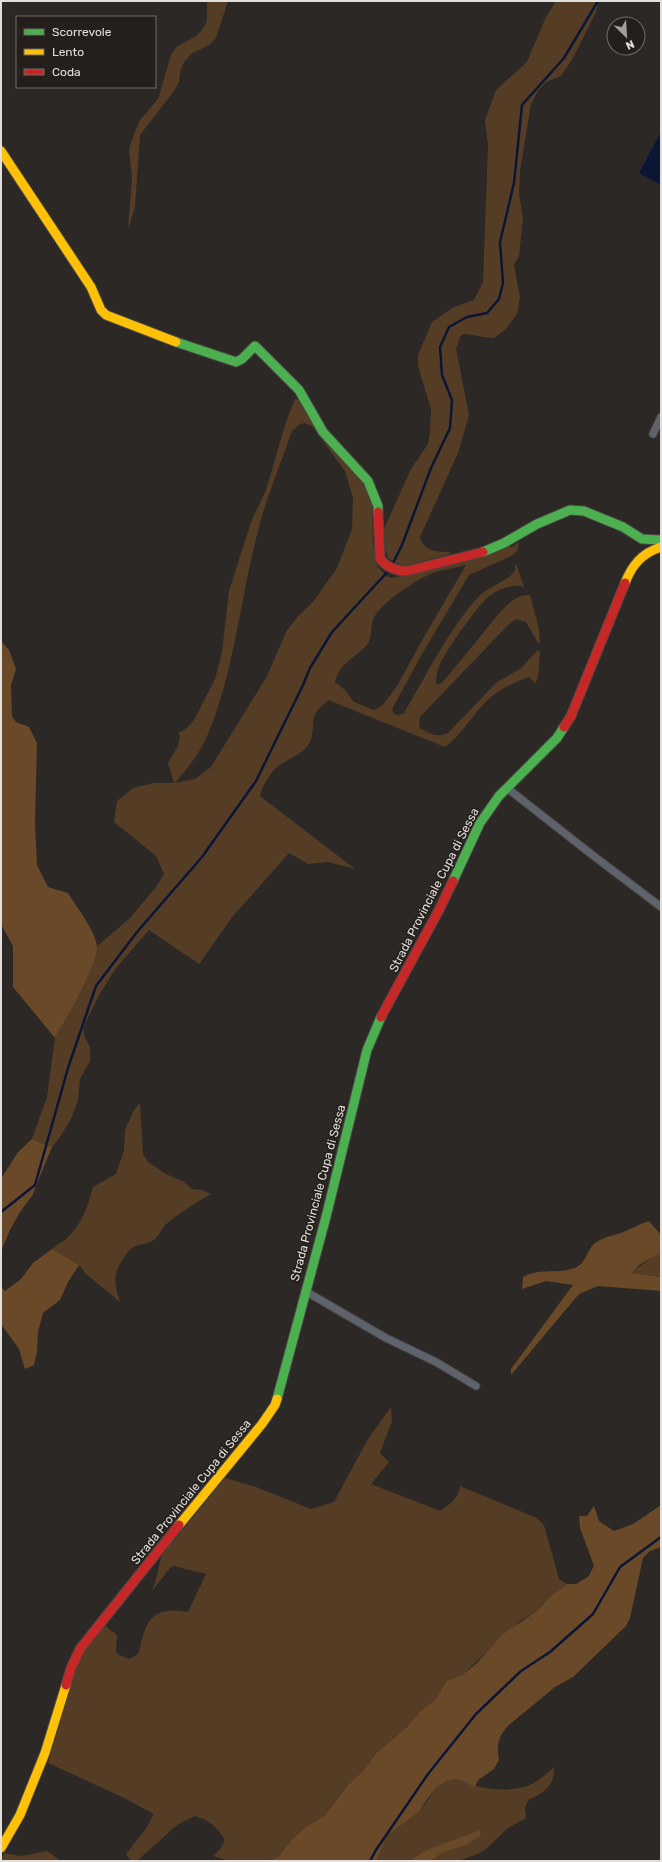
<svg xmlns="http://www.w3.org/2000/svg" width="662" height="1862" font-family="Rubik,sans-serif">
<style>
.green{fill:#553d25;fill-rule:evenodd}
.forest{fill:#694928}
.water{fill:#0b1637}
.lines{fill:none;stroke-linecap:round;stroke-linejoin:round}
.stream{stroke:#0b1637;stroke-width:2.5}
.street-casing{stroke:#484544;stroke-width:9}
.fast-casing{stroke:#484544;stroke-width:11}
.slow-casing{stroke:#484544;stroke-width:11}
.jam-casing{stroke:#484544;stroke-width:11}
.street{stroke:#5e626a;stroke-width:7}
.fast{stroke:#4caf50;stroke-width:9}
.slow{stroke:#ffc107;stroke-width:9}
.jam{stroke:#c62828;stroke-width:9}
.labels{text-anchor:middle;stroke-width:3;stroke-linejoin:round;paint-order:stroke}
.street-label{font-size:12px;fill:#e3dfdc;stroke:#241f1a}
</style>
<rect width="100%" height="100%" fill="#2b2826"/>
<g class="green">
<polygon points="207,1 228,1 216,38 209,45 191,54 184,62 180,72 179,82 174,91 140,135 135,207 128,229 132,178 129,149 134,134 140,120 158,99 171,55 177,46 195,37 202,30 207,21"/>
<path d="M 556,1 L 599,1 L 595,14 L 573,58 L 561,76 L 546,82 L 538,91 L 531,104 L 520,171 L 519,193 L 523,219 L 519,256 L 514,265 L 520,298 L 517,314 L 506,329 L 494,338 C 483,338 474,334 463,334 L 460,337 L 456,349 L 469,415 L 458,453 L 420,537 C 424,551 436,552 450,552 L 450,554 L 405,566 L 396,563 L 388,558 L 385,549 L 384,529 L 411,469 L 428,444 L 430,433 L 431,409 L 418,366 L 418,355 L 432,322 L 454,307 L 474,300 L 483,282 L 488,145 L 485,120 L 496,90 L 527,62 L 545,19 Z"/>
<path d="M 295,399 L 300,400 L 338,456 L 360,477 L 372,499 L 373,543 L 377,566 L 386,576 L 392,578 L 460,560 L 510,543 L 511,548 L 519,542 L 517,551 L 511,556 L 469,575 L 422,654 L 392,709 L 394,714 L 399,715 L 404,713 C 426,676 450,627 479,596 C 486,589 511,578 514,572 C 515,570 515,566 516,563 L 524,587 C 513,583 496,590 487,598 C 477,607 444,653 439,666 C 437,672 435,679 437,685 L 442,683 L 502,610 C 510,602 518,594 530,595 L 539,629 L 540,642 L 538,643 L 526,622 L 516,619 L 509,624 L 420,717 L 419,723 L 420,728 C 430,734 437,738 448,733 L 497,682 L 520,669 L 538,650 L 540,652 L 538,678 L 535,683 L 529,677 C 511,684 495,691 482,706 C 469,720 460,736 445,747 L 328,700 C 323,705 316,710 314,717 C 312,726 314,736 309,744 C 302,755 287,759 277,767 C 270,773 262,787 260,796 L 355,869 L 328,862 L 308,864 L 289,853 L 233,916 L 199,964 L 149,930 L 116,968 L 98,997 L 83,1028 L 85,1038 L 90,1047 L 90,1061 L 80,1079 L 78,1100 L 71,1119 L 60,1137 L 52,1147 L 32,1139 L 47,1097 L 55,1038 L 90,972 L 97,946 L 129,919 L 156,887 L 164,874 L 156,856 L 114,822 L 117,801 L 133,788 L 154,783 L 174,783 L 168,763 L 178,746 L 180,736 L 178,733 L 187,728 L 194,720 L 215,679 L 222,652 L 229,591 L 251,522 L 266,490 L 286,422 ZM 304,423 L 312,426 L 345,471 L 353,498 L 352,529 L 337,568 L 313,602 L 298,616 L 286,632 L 267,676 L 211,767 L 195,779 L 175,783 C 186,770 197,757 205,741 C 234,676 239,604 257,535 C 265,500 280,466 292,431 L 299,425 ZM 466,565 L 425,635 L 397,686 L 383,705 L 374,710 L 354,702 L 345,690 L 335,682 C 341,661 353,660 366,646 C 374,637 369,623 376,614 C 386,600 417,579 433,573 C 444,569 455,568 466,565 Z"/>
<path d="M 140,1103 L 143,1154 L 148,1162 L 166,1174 L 184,1182 L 192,1189 L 202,1190 L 211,1194 C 195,1203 179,1213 165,1225 C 161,1229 160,1234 156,1238 C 150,1244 144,1243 136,1246 C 132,1247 127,1252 125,1256 C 112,1274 114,1282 120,1302 L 86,1274 L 79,1265 L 52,1249 C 57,1244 63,1242 67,1238 C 83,1223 87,1207 93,1187 L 116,1174 L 124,1150 L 125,1130 L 134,1110 Z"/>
<path d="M 661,1250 L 661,1277 L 632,1273 C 641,1263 653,1260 661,1250 Z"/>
<path d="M 391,1407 L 392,1421 L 380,1453 L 389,1462 L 371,1484 L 440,1511 C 450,1504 459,1498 460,1486 L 537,1518 L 544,1525 L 559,1579 L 567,1584 L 551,1596 L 537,1611 L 520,1621 L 462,1675 L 446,1681 L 436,1699 L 420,1711 L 407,1727 L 376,1753 L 364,1770 L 349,1784 L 324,1816 L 307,1826 L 292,1839 L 279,1856 L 269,1861 L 229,1861 L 213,1856 L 220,1849 L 225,1840 C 217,1827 209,1820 195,1816 L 177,1825 L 137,1861 L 131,1861 L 126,1854 L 145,1830 L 154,1814 L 122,1797 L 48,1763 L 77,1665 L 85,1648 L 104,1625 L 117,1635 L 116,1652 L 119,1655 L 130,1659 L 139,1653 C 145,1621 152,1605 188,1612 L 206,1574 L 174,1566 L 170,1568 L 152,1591 C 157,1579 158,1567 162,1555 L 225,1478 L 256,1487 L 311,1509 L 334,1502 L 368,1439 Z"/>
<path d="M 554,1767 C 556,1783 543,1795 529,1799 L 525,1808 L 526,1818 L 508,1828 L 486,1849 L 478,1854 L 458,1861 L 431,1861 L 444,1852 L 464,1846 L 466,1836 C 445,1844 430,1845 411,1861 L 376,1861 L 388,1835 L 420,1811 L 438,1786 L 447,1781 L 456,1779 C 475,1789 512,1794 532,1784 C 540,1780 547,1773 554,1767 Z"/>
<polygon points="47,1851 61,1861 1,1861 4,1853 21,1856"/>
</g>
<g class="forest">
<path d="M 1,641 L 9,650 L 16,669 L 11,685 L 12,716 L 16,722 L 29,727 L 37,743 L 35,825 L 37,865 L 48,887 L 68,893 C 76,906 96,932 97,946 C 97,967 66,1018 55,1038 L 13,987 L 13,946 L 1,924 Z"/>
<polygon points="32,1139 52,1147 32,1196 20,1212 10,1230 2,1249 1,1256 1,1179 18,1152"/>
<path d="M 649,1221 L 661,1235 L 661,1250 L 657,1255 L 639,1265 L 632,1273 L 661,1277 L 661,1291 L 598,1286 L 579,1294 L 511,1375 L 511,1369 L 573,1285 L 546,1281 L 522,1289 L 523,1277 C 541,1267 556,1275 574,1268 C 586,1264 585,1254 593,1245 C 600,1238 611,1236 621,1233 C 631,1229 639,1224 649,1221 Z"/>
<polygon points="52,1249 79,1265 68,1282 60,1300 43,1313 38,1332 37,1352 34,1365 25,1369 19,1349 1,1324 1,1287 5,1291 21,1279 33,1263"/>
<path d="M 661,1505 L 661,1547 L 650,1551 L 643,1558 L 630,1618 L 626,1626 L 573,1677 L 555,1687 L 509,1725 C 499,1735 496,1745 499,1760 L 494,1769 L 478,1780 L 475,1787 L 456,1779 L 447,1781 L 438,1786 L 425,1802 L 420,1811 L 388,1835 L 376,1861 L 269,1861 L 279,1856 L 292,1839 L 307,1826 L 324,1816 L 349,1784 L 364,1770 L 376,1753 L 407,1727 L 420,1711 L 436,1699 L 446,1681 L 462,1675 L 477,1663 L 503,1634 L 537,1611 L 551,1596 L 567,1584 L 576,1584 L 588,1577 L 594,1566 L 580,1528 L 579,1516 L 587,1516 L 594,1506 L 599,1521 L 614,1531 L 633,1524 Z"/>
<path d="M 479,1830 L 481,1835 L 464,1846 L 444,1852 L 431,1861 L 411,1861 C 430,1844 456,1841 479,1830 Z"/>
</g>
<polygon class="water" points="661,132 661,185 639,173"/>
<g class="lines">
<g class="stream">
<polyline points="392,565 402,545 431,468 450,428 452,400 442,375 440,347 449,327 467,317 487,313 499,299 503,283 500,242 514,183 522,105 564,58 598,1"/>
<polyline points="1,1212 35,1185 68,1068 96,986 137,932 202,857 256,781 303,685 310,668 332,632 390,569"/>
<polyline points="370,1861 376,1850 428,1774 476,1714 521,1671 550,1652 593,1614 620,1567 661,1537"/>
</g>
<g class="street-casing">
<g id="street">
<polyline points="653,434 661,417"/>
<polyline points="507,788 595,857 661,907"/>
<polyline points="305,1291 386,1338 436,1362 476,1386"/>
</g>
</g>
<g class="fast-casing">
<g id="fast">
<polyline points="176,342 236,362 242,359 255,346 299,390 323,432 368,481 378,506 378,512"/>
<polyline points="483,552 504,543 537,524 570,510 584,511 623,527 642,539 661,540"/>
<polyline points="453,881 480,823 499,796 557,738 564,727"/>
<polyline points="277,1399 326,1217 367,1050 381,1017"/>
</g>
</g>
<g class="slow-casing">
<g id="slow">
<polyline points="1,151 91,287 101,310 106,315 176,342"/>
<path d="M 625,583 C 632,565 642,553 661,547"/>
<polyline points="179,1525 262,1424 275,1405 277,1399"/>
<polyline points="1,1848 20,1815 45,1753 66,1685"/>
</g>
</g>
<g class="jam-casing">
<g id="jam">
<path d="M 378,512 L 380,558 C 385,567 397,571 407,571 L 483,552"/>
<polyline points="564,727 571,716 625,583"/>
<polyline points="381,1017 439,910 453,881"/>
<polyline points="66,1685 71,1668 80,1649 179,1525"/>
</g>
</g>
<use href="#street" class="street"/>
<use href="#fast" class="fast"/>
<use href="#slow" class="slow"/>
<use href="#jam" class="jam"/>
</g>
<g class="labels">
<g class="street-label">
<text transform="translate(434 890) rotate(-63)" y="4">Strada Provinciale Cupa di Sessa</text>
<text transform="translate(318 1193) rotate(-75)" y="4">Strada Provinciale Cupa di Sessa</text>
<text transform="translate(191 1492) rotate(-51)" y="4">Strada Provinciale Cupa di Sessa</text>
</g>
</g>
<rect width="662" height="1862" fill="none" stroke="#e3dfdc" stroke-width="4"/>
<rect x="16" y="16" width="140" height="72" fill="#241f1a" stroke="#706c68"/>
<rect x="24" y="29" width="20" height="6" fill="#4caf50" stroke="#706c68"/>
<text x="52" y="36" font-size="12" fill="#e3dfdc">Scorrevole</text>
<rect x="24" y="49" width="20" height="6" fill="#ffc107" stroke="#706c68"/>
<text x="52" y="56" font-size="12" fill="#e3dfdc">Lento</text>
<rect x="24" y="69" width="20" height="6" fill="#c62828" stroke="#706c68"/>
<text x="52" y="76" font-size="12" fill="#e3dfdc">Coda</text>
<g transform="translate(626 36) rotate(155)"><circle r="19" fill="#241f1a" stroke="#706c68"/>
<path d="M0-3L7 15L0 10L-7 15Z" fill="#a39f9c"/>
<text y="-6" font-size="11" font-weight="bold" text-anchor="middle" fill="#e3dfdc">N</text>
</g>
</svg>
